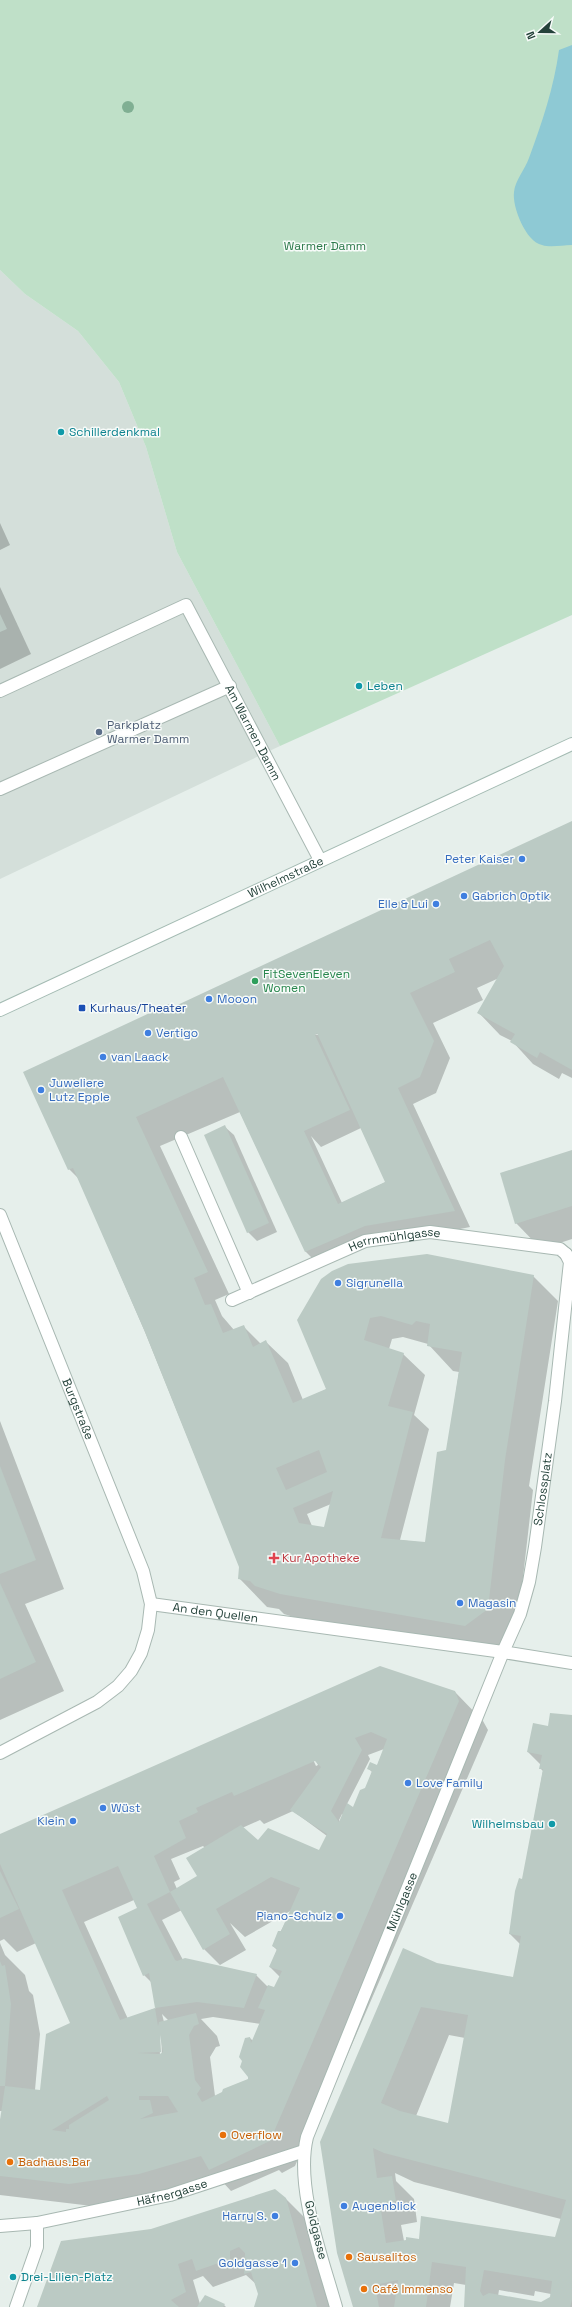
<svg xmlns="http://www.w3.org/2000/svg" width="572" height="2307" font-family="'Space Grotesk',sans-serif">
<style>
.built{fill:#d4dfda}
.green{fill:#bfe0c8}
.water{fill:#8ec9d4}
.shadow{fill:#0003;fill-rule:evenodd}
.building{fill:#bbcac4;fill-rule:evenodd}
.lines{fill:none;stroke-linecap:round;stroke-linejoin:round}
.service-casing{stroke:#a8b8b2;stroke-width:14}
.pedestrian-casing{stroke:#a8b8b2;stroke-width:14}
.minor-casing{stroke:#a8b8b2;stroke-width:14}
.tertiary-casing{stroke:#a8b8b2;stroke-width:14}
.secondary-casing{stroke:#a4bbb3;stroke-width:14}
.service{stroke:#fff;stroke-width:12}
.pedestrian{stroke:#fff;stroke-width:12}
.minor{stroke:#fff;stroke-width:12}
.tertiary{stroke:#fff;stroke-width:12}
.secondary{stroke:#fff;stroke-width:12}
.tree{fill:#80af93}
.culture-dot{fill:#0f9aa8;stroke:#f7fbf9;stroke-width:1.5}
.service-dot{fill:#5c6f8a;stroke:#f7fbf9;stroke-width:1.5}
.shop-dot{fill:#3f7fe0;stroke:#f7fbf9;stroke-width:1.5}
.leisure-dot{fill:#2e9e5b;stroke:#f7fbf9;stroke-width:1.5}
.transit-dot{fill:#1a4fb4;stroke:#f7fbf9;stroke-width:1.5}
.health-dot{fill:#e0444e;stroke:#f7fbf9;stroke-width:1.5}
.food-dot{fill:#e8710a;stroke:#f7fbf9;stroke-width:1.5}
.labels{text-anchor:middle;stroke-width:3;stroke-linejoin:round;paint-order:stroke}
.park-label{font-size:12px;fill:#2d7a4b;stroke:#f7fbf9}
.culture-label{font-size:12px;fill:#0d838f;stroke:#f7fbf9;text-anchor:start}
.service-label{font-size:12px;fill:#4e5e75;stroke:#f7fbf9;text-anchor:start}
.street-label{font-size:12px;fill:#24423a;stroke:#f7fbf9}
.shop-label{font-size:12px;fill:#366cbe;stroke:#f7fbf9;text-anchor:start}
.leisure-label{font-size:12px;fill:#27864d;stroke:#f7fbf9;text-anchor:start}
.transit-label{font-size:12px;fill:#164399;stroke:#f7fbf9;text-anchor:start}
.health-label{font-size:12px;fill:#be3a42;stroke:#f7fbf9;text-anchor:start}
.food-label{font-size:12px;fill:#c56008;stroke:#f7fbf9;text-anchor:start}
</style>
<rect width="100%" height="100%" fill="#e6efeb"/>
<polygon class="built" points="0,270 25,294 78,331 119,382 146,447 177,552 280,746 0,879"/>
<polygon class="green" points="0,0 572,0 572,615 280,746 177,552 146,447 119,382 78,331 25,294 0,270"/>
<path class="water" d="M 572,45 L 572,245 C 562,245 551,248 542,245 C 526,242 512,207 514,192 C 515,181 525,169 529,158 C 542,123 554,87 559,50 Z"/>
<g class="shadow">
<polygon points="0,523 10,545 0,550"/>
<polygon points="0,587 31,654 0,669"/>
<path d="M 572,822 L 572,1078 L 562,1073 L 559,1079 L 533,1064 L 512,1041 L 500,1035 L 479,1013 L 499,978 L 477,988 L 483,1000 L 433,1023 L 450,1058 L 436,1093 L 413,1104 L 470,1227 L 420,1237 L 412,1229 L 314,1260 L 306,1252 L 240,1112 L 160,1146 L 229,1294 L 215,1300 L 222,1316 L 234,1330 L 243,1326 L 261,1344 L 266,1342 L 288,1363 L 303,1400 L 327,1389 L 298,1320 L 533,1276 L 558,1301 L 529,1486 L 533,1490 L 516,1638 L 493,1654 L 309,1622 L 284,1614 L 279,1609 L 267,1607 L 239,1578 L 240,1567 L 145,1332 L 79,1179 L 69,1169 L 169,1005 L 173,1009 ZM 318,1034 L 319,1035 L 314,1035 ZM 361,1128 L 386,1182 L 342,1203 L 311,1136 L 321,1147 ZM 403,1337 L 428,1344 L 453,1371 L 459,1372 L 447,1451 L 426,1543 L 400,1540 L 429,1429 L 414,1415 L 425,1375 L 403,1354 L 389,1349 L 392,1339 ZM 331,1504 L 325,1528 L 312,1526 L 307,1514 Z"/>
<polygon points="225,1127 234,1135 277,1232 257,1241 248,1232"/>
<polygon points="572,1152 572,1239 541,1249 516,1223"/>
<polygon points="0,1421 64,1589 25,1604 64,1691 0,1720"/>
<path d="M 455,1692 L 483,1721 L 488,1730 L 331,2093 L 327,2091 L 295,2166 L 282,2173 L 279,2170 L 231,2191 L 219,2178 L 161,2195 L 92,2206 L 0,2195 L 0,2121 L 3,2111 L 0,2111 L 0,1943 L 5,1955 L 25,1975 L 29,1991 L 33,1995 L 40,2034 L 35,2090 L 41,2091 L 72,2023 L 36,1943 L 17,1952 L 4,1939 L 0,1941 L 0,1836 ZM 384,1749 L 377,1766 L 368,1768 L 372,1772 L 366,1789 L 353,1808 L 347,1804 L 370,1759 L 368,1755 ZM 310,1753 L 314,1757 L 318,1765 L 316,1766 ZM 293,1811 L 327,1836 L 320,1851 L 258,1842 L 242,1828 L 260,1820 L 264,1824 ZM 342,1814 L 343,1814 L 340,1822 L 339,1820 ZM 203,1846 L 205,1848 L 198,1877 L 177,1889 L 174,1882 L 180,1879 L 171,1859 ZM 134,1900 L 138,1909 L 144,1975 L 152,1983 L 156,2008 L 128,2019 L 84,1922 ZM 182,1910 L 204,1949 L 220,1965 L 246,1950 L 230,1923 L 245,1937 L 292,1910 L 273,1946 L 277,1950 L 270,1967 L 280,1977 L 275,1988 L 267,1986 L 256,1975 L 183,1960 L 162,1920 ZM 162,2014 L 169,2021 L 164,2022 ZM 213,2017 L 261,2024 L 254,2042 L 250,2038 L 249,2080 L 215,2096 L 210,2057 L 216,2047 L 220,2046 L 217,2036 L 201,2019 ZM 159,2025 L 161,2028 L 162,2057 L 160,2057 Z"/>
<path d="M 572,1718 L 572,2307 L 465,2307 L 466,2285 L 454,2283 L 450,2307 L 354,2307 L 321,2142 L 437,1964 L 514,1978 L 520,1944 L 510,1934 L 523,1880 L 543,1771 L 540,1768 L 541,1765 L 528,1752 L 549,1727 ZM 449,2035 L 465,2038 L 449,2124 L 416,2116 ZM 395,2173 L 414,2182 L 561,2219 L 556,2238 L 404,2241 L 401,2225 L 417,2222 L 414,2199 L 396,2181 ZM 499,2290 L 534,2296 L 535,2291 L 551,2294 L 551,2298 L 542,2303 L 498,2296 Z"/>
<polygon points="286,2199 311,2224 334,2307 255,2307 259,2294 256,2284 246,2275 213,2287 203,2276 193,2280 200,2304 224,2305 226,2307 38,2307 151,2230"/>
</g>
<g class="building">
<polygon points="0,614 7,629 0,632"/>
<path d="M 572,821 L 572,1070 L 540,1052 L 537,1058 L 510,1042 L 515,1034 L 477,1013 L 504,966 L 490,940 L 449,959 L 455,972 L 410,993 L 434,1041 L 420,1077 L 398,1088 L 455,1211 L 365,1226 L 305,1252 L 223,1077 L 136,1117 L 208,1272 L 194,1278 L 205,1305 L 211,1304 L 223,1333 L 244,1325 L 253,1347 L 266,1340 L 293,1403 L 326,1389 L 297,1320 L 321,1279 L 332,1271 L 348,1264 L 427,1254 L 534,1275 L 505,1460 L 488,1609 L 465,1626 L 280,1594 L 255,1586 L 250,1581 L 238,1579 L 239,1567 L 145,1332 L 73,1168 L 68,1170 L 23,1072 L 169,1004 L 171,1008 ZM 317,1033 L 385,1182 L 338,1204 L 304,1131 L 350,1110 L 315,1035 ZM 381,1316 L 412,1325 L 416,1321 L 430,1324 L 427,1346 L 462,1352 L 446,1450 L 437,1452 L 425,1542 L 381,1538 L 413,1412 L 388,1406 L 404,1353 L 364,1340 L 370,1318 ZM 319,1450 L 327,1472 L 286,1490 L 276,1468 ZM 333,1491 L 324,1527 L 299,1523 L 293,1508 Z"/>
<polygon points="225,1125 269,1223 247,1233 204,1135"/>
<polygon points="572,1150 572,1206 515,1224 500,1173"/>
<polygon points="0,1466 36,1560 0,1574"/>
<polygon points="0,1583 36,1662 0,1679"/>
<path d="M 380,1666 L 455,1691 L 459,1701 L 270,2141 L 209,2170 L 201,2156 L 139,2174 L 69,2184 L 0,2176 L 0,2120 L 5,2086 L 40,2090 L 46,2034 L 70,2023 L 0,1864 L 0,1834 ZM 371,1732 L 387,1739 L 377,1765 L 370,1762 L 367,1769 L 372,1771 L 365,1788 L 360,1790 L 353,1807 L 347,1803 L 339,1822 L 331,1811 L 362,1750 L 355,1738 ZM 315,1761 L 321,1767 L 290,1810 L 327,1834 L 319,1850 L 268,1828 L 258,1840 L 241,1825 L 186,1858 L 197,1876 L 170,1892 L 203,1950 L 230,1934 L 216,1909 L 271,1877 L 300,1888 L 281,1931 L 278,1931 L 272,1946 L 277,1949 L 269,1967 L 282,1971 L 274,1987 L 268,1985 L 258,2008 L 265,2010 L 251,2043 L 250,2037 L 245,2038 L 239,2057 L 242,2061 L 240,2067 L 248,2077 L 248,2079 L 223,2089 L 222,2092 L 202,2102 L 197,2094 L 201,2088 L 195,2080 L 189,2035 L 194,2026 L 199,2024 L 196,2013 L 159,2022 L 158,2026 L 155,2008 L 120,2020 L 62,1890 L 118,1866 L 137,1908 L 118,1917 L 143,1976 L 149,1973 L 155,2008 L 197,2002 L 244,2008 L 257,1974 L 185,1958 L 177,1961 L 175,1960 L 147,1904 L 170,1892 L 154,1856 L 186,1838 L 179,1821 L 198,1812 L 196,1808 L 232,1792 L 234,1796 ZM 160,2035 L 163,2052 L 160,2054 L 137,2053 L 161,2052 ZM 107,2096 L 109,2100 L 69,2125 L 69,2129 L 66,2129 L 66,2132 L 52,2130 ZM 139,2096 L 168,2096 L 178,2112 L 140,2119 L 153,2113 L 150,2100 L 139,2100 Z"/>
<path d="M 550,1713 L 572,1715 L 572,2300 L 570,2307 L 464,2307 L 466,2267 L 432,2262 L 426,2307 L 394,2307 L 398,2280 L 375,2285 L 379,2307 L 353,2307 L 337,2253 L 320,2142 L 403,1948 L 437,1963 L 513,1977 L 521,1936 L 509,1934 L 515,1891 L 519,1878 L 522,1879 L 543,1769 L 539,1769 L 542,1755 L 527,1752 L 533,1723 L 548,1726 ZM 421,2007 L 468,2015 L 448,2123 L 400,2111 L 381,2103 ZM 373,2148 L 384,2153 L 566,2200 L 555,2237 L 421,2216 L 419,2239 L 406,2237 L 406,2240 L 386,2243 L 380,2204 L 396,2201 L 392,2176 L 377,2178 ZM 484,2270 L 552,2281 L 550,2297 L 541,2302 L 489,2293 L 483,2296 L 480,2291 Z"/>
<polygon points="0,1871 19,1909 0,1918"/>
<polygon points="0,1961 2,1966 5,1965 11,2004 5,2086 0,2086"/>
<polygon points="275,2189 286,2198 317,2307 254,2307 258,2294 251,2272 244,2274 245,2253 239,2247 230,2251 230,2259 196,2271 192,2259 178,2264 186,2292 171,2300 179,2307 37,2307 61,2241 151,2229"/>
<polygon points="205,2295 225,2304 223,2307 197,2307"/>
</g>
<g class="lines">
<g class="service-casing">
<g id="service">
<path id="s1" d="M 0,691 L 186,605 L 320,860"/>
<polyline points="0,789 230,686"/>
<polyline points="181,1137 249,1293"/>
<polyline points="503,1652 572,1663"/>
</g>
</g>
<g class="pedestrian-casing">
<g id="pedestrian">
<path id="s2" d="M 16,2307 L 37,2247 L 37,2223 L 170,2195 L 304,2151"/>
<path id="s3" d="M 336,2307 C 322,2257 295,2187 307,2137 L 503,1652"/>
</g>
</g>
<g class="minor-casing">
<g id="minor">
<path id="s4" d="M 232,1300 L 365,1241 L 430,1232 L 560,1249 L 566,1254"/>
<path id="s5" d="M 151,1604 L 503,1652 L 520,1614 L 529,1582 L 535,1547 L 555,1401 L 570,1262 L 566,1254"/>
<polyline points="0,2226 37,2223"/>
</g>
</g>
<g class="tertiary-casing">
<g id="tertiary">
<path id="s6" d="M 0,1215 L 143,1571 L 151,1604 L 148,1630 L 141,1653 L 131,1671 L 118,1686 L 97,1702 L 0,1753"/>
</g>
</g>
<g class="secondary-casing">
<g id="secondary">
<path id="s7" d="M 0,1010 L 572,744"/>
</g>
</g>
<use href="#service" class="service"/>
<use href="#pedestrian" class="pedestrian"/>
<use href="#minor" class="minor"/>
<use href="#tertiary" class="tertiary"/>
<use href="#secondary" class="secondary"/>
</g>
<circle class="tree" cx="128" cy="107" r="6"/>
<g class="culture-dot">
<circle cx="61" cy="432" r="4"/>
<circle cx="359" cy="686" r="4"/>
<circle cx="552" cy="1824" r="4"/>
<circle cx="13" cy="2277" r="4"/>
</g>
<circle class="service-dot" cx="99" cy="732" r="4"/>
<g class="shop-dot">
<circle cx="522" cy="859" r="4"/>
<circle cx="464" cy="896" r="4"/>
<circle cx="436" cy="904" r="4"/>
<circle cx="209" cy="999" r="4"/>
<circle cx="148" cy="1033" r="4"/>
<circle cx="103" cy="1057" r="4"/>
<circle cx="41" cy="1090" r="4"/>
<circle cx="338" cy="1283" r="4"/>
<circle cx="460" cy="1603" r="4"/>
<circle cx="408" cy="1783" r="4"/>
<circle cx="103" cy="1808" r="4"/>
<circle cx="73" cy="1821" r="4"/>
<circle cx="340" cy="1916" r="4"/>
<circle cx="344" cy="2206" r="4"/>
<circle cx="275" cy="2216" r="4"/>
<circle cx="295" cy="2263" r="4"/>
</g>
<circle class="leisure-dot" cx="255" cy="981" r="4"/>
<rect class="transit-dot" x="78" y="1004" width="8" height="8" rx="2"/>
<path class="health-dot" d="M272 1552h4v4h4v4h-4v4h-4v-4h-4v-4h4z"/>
<g class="food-dot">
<circle cx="223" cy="2135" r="4"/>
<circle cx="10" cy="2162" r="4"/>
<circle cx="349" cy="2257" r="4"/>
<circle cx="364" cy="2289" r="4"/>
</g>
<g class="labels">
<g class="park-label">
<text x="325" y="250">Warmer Damm</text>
</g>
<g class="culture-label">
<text x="69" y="436">Schillerdenkmal</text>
<text x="367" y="690">Leben</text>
<text x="544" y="1828" text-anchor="end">Wilhelmsbau</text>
<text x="21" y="2281">Drei-Lilien-Platz</text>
</g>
<g class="service-label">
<text x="107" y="729">Parkplatz<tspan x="107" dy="14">Warmer Damm</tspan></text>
</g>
<g class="street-label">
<text dy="4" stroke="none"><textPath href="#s1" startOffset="349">Am Warmen Damm</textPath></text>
<text dy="4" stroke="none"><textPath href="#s7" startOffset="315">Wilhelmstraße</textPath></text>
<text dy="4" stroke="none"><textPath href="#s4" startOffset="175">Herrnmühlgasse</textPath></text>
<text dy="4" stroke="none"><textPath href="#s6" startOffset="209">Burgstraße</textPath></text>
<text dy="4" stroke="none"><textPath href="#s5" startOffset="524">Schlossplatz</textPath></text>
<text dy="4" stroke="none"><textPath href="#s5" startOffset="65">An den Quellen</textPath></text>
<text dy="4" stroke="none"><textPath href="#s3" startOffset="428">Mühlgasse</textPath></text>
<text dy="4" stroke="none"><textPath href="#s2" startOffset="226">Häfnergasse</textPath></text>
<text transform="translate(316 2230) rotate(76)" y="4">Goldgasse</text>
</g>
<g class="shop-label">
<text x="514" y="863" text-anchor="end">Peter Kaiser</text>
<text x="472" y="900">Gabrich Optik</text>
<text x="428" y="908" text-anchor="end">Elle &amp; Lui</text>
<text x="217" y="1003">Mooon</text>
<text x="156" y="1037">Vertigo</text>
<text x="111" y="1061">van Laack</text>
<text x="49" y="1087">Juweliere<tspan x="49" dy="14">Lutz Epple</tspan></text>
<text x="346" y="1287">Sigrunella</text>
<text x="468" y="1607">Magasin</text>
<text x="416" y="1787">Love Family</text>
<text x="111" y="1812">Wüst</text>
<text x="65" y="1825" text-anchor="end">Klein</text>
<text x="332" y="1920" text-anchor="end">Piano-Schulz</text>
<text x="352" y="2210">Augenblick</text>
<text x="267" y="2220" text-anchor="end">Harry S.</text>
<text x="287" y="2267" text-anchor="end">Goldgasse 1</text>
</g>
<g class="leisure-label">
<text x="263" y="978">FitSevenEleven<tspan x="263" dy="14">Women</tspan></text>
</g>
<g class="transit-label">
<text x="90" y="1012">Kurhaus/Theater</text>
</g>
<g class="health-label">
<text x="282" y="1562">Kur Apotheke</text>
</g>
<g class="food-label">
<text x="231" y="2139">Overflow</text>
<text x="18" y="2166">Badhaus.Bar</text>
<text x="357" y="2261">Sausalitos</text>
<text x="372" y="2293">Café Immenso</text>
</g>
</g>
<g transform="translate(540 32) rotate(249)" stroke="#f7fbf9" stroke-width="3" paint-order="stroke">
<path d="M0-3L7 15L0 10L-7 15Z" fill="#24423a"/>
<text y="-6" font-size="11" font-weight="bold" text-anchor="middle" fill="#24423a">N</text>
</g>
</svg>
